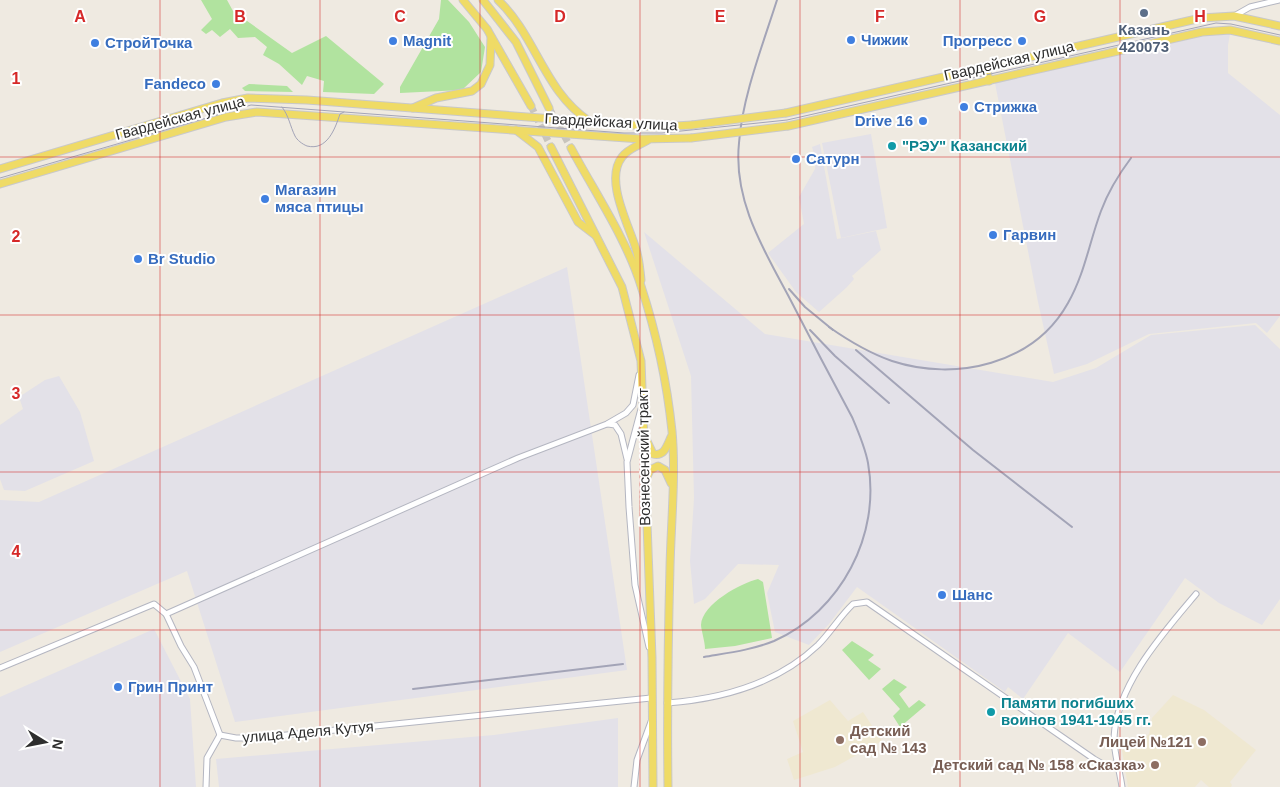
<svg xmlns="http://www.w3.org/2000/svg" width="1280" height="787" font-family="Arial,sans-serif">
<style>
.industrial{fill:#e3e1e8}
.education{fill:#efe8d1}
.green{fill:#b1e39f}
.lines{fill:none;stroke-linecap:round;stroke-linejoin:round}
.major-tunnel{stroke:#c8c4bd;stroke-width:7;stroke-dasharray:7 3.5;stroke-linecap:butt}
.minor-casing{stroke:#b4b6c1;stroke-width:7}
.major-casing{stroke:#c9c9c9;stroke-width:9}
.minor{stroke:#fff;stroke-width:5}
.major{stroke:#efdb66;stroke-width:7}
.tram{stroke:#a3a4b7;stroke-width:1}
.rail{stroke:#a3a4b7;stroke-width:2}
.major-bridge-casing{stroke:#c9c9c9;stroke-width:9;stroke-linecap:butt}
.major-bridge{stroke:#efdb66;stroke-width:7}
.grid{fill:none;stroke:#d62828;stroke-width:1;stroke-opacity:0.55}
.service-dot{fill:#5c6f8a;stroke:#fff;stroke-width:2}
.shop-dot{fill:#3f7fe0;stroke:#fff;stroke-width:2}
.culture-dot{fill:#0f9aa8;stroke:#fff;stroke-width:2}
.education-dot{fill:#8d6e63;stroke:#fff;stroke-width:2}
.labels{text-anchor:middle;stroke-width:4;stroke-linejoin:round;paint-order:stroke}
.service-label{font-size:15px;font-weight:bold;fill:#4e5e75;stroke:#fff}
.shop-label{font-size:15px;font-weight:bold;fill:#366cbe;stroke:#fff;text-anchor:start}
.street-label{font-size:15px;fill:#2e2e2e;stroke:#fff}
.culture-label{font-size:15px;font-weight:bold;fill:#0d838f;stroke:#fff;text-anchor:start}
.education-label{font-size:15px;font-weight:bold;fill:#785e54;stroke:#fff;text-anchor:end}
.grid-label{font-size:16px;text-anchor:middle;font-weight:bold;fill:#d62828;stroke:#fff;stroke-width:4;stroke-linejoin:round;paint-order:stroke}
</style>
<rect width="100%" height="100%" fill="#efeae1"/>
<g class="industrial">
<polygon points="1218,33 1230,34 1228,45 1228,73 1280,115 1280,316 1267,333 1256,323 1149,334 1087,364 1054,374 1038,302 995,83"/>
<polygon points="871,134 887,228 841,238 822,143"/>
<polygon points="820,144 837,239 876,231 881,250 852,276 854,279 847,287 819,312 796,292 768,253 804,224 799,197 815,169 816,160 812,147"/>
<polygon points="644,232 765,334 1053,382 1096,368 1151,335 1255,325 1280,349 1280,599 1262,625 1219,603 1185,578 1120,672 1068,633 1023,699 1008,687 1005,692 857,587 829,624 809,645 775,632 767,593 779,565 738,564 705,599 694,604 690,561 694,498 691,376"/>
<polygon points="567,267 627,670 235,722 187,571 0,652 0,500 39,502"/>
<polygon points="59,376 80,412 94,461 25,491 4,490 0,479 0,425 23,409 19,397 45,380"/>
<polygon points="154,629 190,699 196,787 0,787 0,697"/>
<polygon points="618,718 618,787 219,787 216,759 494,735"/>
</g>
<g class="education">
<polygon points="1173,695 1204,710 1256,750 1230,782 1232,785 1231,787 1209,787 1201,780 1195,787 1128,787 1122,750 1136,746 1149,734 1152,718"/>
<polygon points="830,700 848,721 863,712 882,741 835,767 794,780 787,759 803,752 793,721"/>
</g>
<g class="green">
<polygon points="201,0 227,0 233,11 292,53 326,36 384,84 374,94 323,92 324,81 307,76 302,85 279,64 263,55 267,47 255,37 238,38 230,29 220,37 212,30 206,34 201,30 212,19"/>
<polygon points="441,0 448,0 469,22 485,47 481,72 462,90 400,93 400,87 439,19"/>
<polygon points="249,84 287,86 293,92 245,91 242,88"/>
<path d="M 758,579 L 763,582 L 772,638 L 735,646 L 705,649 C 705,642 701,629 701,625 C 702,604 741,583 758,579 Z"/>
<polygon points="852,641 874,655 868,660 881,669 869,680 842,650"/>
<polygon points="894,679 907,687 899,694 909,708 919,700 926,705 900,727 893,716 900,709 882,689"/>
</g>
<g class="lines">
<g class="major-tunnel">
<polyline points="531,106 551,147"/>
<polyline points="549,108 571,148"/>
</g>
<g class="minor-casing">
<g id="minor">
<polyline points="1234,16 1250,7 1279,0"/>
<polyline points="641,409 627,462 629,507 635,585 649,647"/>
<polyline points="608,424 615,425 621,434 627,459"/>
<polyline points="166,614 518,458 607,424 626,413 633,405 639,375"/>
<polyline points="0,668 154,604 166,614 181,646 194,667 220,735"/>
<path d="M 667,703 C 722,699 777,684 818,645 C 831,632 840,616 853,604 L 867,602 L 1094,759 L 1108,767 L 1119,767"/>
<polyline points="220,735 236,738 257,738 651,698"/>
<polyline points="206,787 207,758 220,735"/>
<polyline points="634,787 637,760 652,719"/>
<path d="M 1122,787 C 1120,771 1114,754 1114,738 C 1116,685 1164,632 1196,594"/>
</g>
</g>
<g class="major-casing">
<g id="major">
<polyline points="463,0 487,29 531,106"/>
<polyline points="483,0 516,42 549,108"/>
<path d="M 498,0 C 536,36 544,91 589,121"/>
<polyline points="986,66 989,81"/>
<polyline points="413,108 436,98 472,91 481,84 490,65 491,37"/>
<polyline points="786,113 1201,18 1234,16 1280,26"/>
<polyline points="788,126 1202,32 1230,30 1280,41"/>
<polyline points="516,130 538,147 578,222 595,235"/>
<polyline points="551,147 622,287 641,361 652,658 653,787"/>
<path d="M 571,148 C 594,191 627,240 641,286 C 656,332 667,383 672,431 C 676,475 671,523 670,567 C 668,641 667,714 668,787"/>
<polyline points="0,169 222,103 248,98 307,100 659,127 692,125"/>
<polyline points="0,184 226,117 257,112 641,139 691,138"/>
<path d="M 641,280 C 640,269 639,259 636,249 C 629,225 604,180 622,157 C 627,149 640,145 648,140"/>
<path d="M 645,437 L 653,454 C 664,457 667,446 671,437"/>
<polyline points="646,479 650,470 658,466 665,470 671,483"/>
</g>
</g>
<use href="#minor" class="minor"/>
<use href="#major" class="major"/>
<g class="tram">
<path d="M 282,107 C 289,116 290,126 295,136 C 297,140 302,144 307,146 C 327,151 335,129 340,114 L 344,112"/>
<polyline points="0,178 251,105 624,133 662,133 787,120 1216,23 1231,24 1280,35"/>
</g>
<g class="rail">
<polyline points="789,289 805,307 833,330"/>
<path d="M 829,327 C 849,341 869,353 892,361 C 956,382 1034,364 1068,303 C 1085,273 1089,243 1101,211 C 1108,192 1119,174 1131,158"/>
<polyline points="810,330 835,356 889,403"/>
<polyline points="856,350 973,450 1072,527"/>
<path d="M 704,657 C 727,653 752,650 774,641 C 841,611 881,535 868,463 C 865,447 858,431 852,417 C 831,378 810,338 790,299 C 764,250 733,201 739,143 C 742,98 763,44 777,0"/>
<polyline points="413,689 623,664"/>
</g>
<g class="major-bridge-casing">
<g id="major-bridge">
<polyline points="692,125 786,113"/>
<polyline points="691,138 788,126"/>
</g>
</g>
<use href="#major-bridge" class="major-bridge"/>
</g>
<path class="grid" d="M 160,0 L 160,787M 320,0 L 320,787M 480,0 L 480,787M 640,0 L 640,787M 800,0 L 800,787M 960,0 L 960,787M 1120,0 L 1120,787M 0,157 L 1280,157M 0,315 L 1280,315M 0,472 L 1280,472M 0,630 L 1280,630"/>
<circle class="service-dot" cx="1144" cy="13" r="5"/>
<g class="shop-dot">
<circle cx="851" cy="40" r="5"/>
<circle cx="393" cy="41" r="5"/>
<circle cx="1022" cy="41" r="5"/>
<circle cx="95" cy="43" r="5"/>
<circle cx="216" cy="84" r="5"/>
<circle cx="964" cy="107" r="5"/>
<circle cx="923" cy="121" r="5"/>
<circle cx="796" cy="159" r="5"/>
<circle cx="265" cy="199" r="5"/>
<circle cx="993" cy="235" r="5"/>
<circle cx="138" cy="259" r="5"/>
<circle cx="942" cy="595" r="5"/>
<circle cx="118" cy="687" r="5"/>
</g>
<g class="culture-dot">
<circle cx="892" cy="146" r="5"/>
<circle cx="991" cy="712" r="5"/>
</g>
<g class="education-dot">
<circle cx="840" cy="740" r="5"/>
<circle cx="1202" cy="742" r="5"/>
<circle cx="1155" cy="765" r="5"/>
</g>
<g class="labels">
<g class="service-label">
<text x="1144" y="35">Казань<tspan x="1144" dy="17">420073</tspan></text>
</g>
<g class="shop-label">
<text x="861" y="45">Чижик</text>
<text x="403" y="46">Magnit</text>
<text x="1012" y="46" text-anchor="end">Прогресс</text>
<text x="105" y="48">СтройТочка</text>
<text x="206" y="89" text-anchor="end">Fandeco</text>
<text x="974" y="112">Стрижка</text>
<text x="913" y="126" text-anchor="end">Drive 16</text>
<text x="806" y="164">Сатурн</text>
<text x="275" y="195">Магазин<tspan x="275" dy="17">мяса птицы</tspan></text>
<text x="1003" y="240">Гарвин</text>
<text x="148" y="264">Br Studio</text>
<text x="952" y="600">Шанс</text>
<text x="128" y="692">Грин Принт</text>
</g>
<g class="street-label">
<text transform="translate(1009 61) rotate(-13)" y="5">Гвардейская улица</text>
<text transform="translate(180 118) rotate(-15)" y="5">Гвардейская улица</text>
<text transform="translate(611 122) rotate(3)" y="5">Гвардейская улица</text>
<text transform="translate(644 457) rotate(-91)" y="5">Вознесенский тракт</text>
<text transform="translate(308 732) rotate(-5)" y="5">улица Аделя Кутуя</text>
</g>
<g class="culture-label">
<text x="902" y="151">"РЭУ" Казанский</text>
<text x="1001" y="708">Памяти погибших<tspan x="1001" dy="17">воинов 1941-1945 гг.</tspan></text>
</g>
<g class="education-label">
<text x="850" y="736" text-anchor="start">Детский<tspan x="850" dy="17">сад № 143</tspan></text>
<text x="1192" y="747">Лицей №121</text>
<text x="1145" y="770">Детский сад № 158 «Сказка»</text>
</g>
</g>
<g class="grid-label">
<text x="80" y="22">A</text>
<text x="240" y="22">B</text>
<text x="400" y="22">C</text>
<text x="560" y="22">D</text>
<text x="720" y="22">E</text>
<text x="880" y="22">F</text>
<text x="1040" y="22">G</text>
<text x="1200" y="22">H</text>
<text x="16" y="84">1</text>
<text x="16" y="242">2</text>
<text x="16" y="399">3</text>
<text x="16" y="557">4</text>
</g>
<g transform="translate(45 742) rotate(100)" stroke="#ffffff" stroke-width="4" paint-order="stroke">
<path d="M0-4L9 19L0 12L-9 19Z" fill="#2e2e2e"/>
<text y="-8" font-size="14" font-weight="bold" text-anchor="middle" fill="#2e2e2e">N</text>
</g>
</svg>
